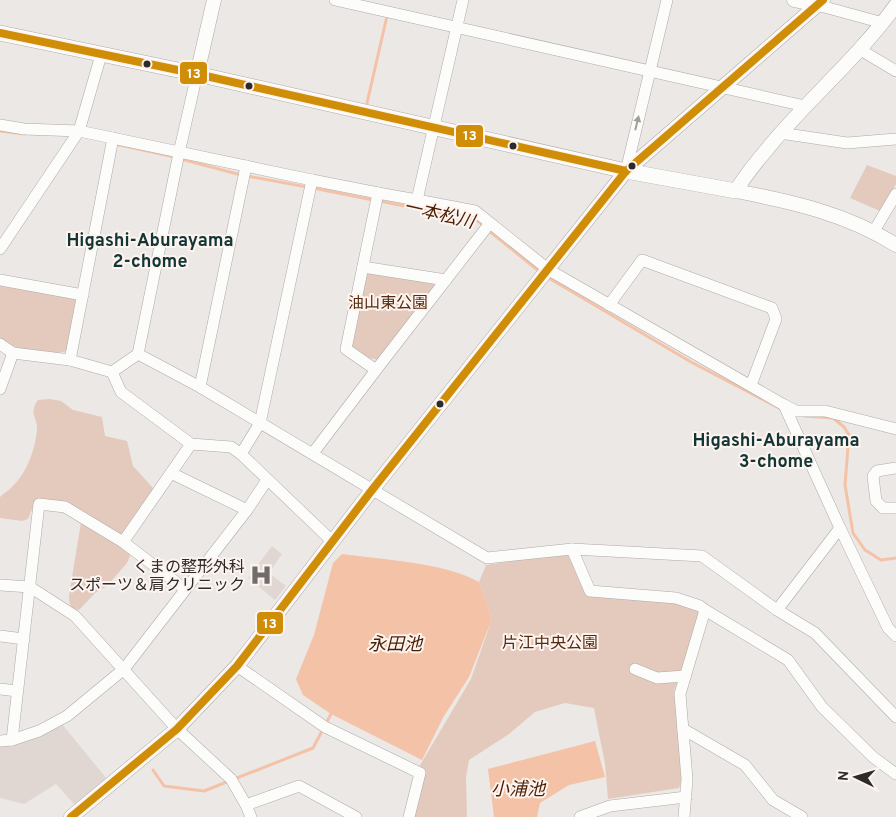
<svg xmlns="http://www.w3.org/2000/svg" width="896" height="817" font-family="Overpass,'Noto Sans JP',sans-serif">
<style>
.built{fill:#e1d7d2}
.green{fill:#e4cabd}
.water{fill:#f4c2a7}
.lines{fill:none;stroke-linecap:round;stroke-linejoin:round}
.stream{stroke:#f4c2a7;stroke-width:3}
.minor-casing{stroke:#adaaa8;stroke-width:12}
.tertiary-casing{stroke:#adaaa8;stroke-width:15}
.secondary-casing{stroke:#adaaa8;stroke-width:16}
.minor{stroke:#fcfcfb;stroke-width:11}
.tertiary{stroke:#fcfcfb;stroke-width:14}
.secondary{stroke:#fcfcfb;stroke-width:15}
.bus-1-casing{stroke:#fdf4f0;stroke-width:11}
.bus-1{stroke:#cf8d08;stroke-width:8}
.oneway{fill:#9f9e9c}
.bus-dot{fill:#2d2a29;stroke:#fdf4f0;stroke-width:2}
.labels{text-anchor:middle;stroke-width:4;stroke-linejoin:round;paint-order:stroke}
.park-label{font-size:16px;fill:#582b10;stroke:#fdf4f0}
.poi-label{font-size:16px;fill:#2d2a29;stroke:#fdf4f0;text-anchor:end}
.water-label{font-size:18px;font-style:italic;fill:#4a1e03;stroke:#fdf4f0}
.neighbourhood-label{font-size:18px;font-weight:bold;fill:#123536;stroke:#fdf4f0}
.line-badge{stroke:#fdf4f0;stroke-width:2}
.badge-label{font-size:14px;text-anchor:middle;font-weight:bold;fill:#fff}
</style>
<rect width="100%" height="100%" fill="#ece8e6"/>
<g class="built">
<polygon points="272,546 282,554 269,573 286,586 275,600 248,578"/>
<polygon points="62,724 106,778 75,805 56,784 24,804 0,798 0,747 35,738 50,732"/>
</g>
<g class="green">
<polygon points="867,165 896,176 896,184 880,211 850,198"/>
<polygon points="370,270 433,282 435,288 379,360 369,358 350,345 367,274"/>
<path d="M 0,283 L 75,299 L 78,303 L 68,351 C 46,356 19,351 0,339 Z"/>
<path d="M 50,399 L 61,401 L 73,410 L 102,417 L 105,436 L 127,441 L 133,466 L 153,488 L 153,492 L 124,534 L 130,556 L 127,563 L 107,586 L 95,593 L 79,610 C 70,608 69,605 69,596 L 81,522 L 81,512 L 35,502 L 28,519 L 22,521 L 0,518 L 0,497 C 4,493 8,491 12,487 C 27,473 35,450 37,430 C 38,417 28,414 38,400 Z"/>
<polygon points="563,554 568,555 587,591 674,602 698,608 701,615 674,691 683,776 679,788 608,799 605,764 594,708 565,703 535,712 509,734 469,760 466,777 467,817 411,817 419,767 471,679 492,619 479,582 486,565"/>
</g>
<g class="water">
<path d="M 342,554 C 383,560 443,562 479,582 L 492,619 L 469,677 L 444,716 L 422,760 L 331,714 L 303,695 L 296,679 L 314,635 L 333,563 Z"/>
<polygon points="595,741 605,777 569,785 540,803 537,817 494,817 488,769"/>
</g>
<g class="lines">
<g class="stream">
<polyline points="367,103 387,16"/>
<polyline points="0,131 25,134"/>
<polyline points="115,144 175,157"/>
<polyline points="181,159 241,175"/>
<polyline points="247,176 307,187"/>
<polyline points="313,188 373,200"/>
<polyline points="379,201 477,220 484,226"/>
<polyline points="488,230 540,272"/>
<polyline points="547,277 691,362 781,409"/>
<polyline points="804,416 833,418 844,427 849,435 845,485 853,533 865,550 881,560 896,558"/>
<polyline points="153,770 164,786 204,791 313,748 331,714"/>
</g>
<g class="minor-casing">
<g id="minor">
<polyline points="335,0 805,106"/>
<polyline points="817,5 883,23"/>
<polyline points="859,49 896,71"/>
<polyline points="0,125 24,129 79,131 312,180"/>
<polyline points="780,133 847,143 896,139"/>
<polyline points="626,171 667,0"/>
<polyline points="417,200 475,211 549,270 784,405 796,411 825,411 896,429"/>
<polyline points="874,231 896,194"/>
<polyline points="0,249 79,131 101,55"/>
<polyline points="363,267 446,280"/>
<polyline points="0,280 83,295"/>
<polyline points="609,305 642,260 772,308 776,319 751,385"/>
<polyline points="0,344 13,353 70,360 112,372 138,354 200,387 487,558 572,549 702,556 777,610 815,633 896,717"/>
<polyline points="138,354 179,153 197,74"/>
<polyline points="70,360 113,138"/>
<polyline points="376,370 490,223"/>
<polyline points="112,372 121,392 191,444 231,447 241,454 333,542"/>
<polyline points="200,387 246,166"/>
<polyline points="0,389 13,353"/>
<polyline points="313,453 376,370 346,349 378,193 417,200 463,0"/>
<polyline points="241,454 260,423 312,180 378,193"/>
<polyline points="896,468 877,471 873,476 876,501 883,508 896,508"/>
<polyline points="171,473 247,510"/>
<polyline points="840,528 888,628 896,636"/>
<polyline points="123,542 191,444"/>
<polyline points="572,549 590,591 676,598 700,606 705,610"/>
<polyline points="0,585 30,587 75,616 177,729 231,779 246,805 299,786 356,817"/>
<polyline points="777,610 840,528 784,405"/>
<polyline points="0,636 24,639"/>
<polyline points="237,666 325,727 420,773 409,817"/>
<polyline points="635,669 657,678 685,676"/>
<polyline points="0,689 17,691"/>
<polyline points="683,729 745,765 773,800 802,817"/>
<polyline points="12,740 39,504 65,507 123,542 185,589"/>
<polyline points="0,741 12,740 39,731 67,716 124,669 247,510 267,480"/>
<polyline points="246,805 251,817"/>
<polyline points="580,817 610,806 686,797"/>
<polyline points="684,817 687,779 680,694 705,610 788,660 822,707 873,757 896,774"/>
</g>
</g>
<g class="tertiary-casing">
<g id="tertiary">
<polyline points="794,0 817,5"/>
<path d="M 896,5 C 860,55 813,95 773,142 C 760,158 746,173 736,191 C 793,202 847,214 896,245"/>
<polyline points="197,74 214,0"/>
<polyline points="71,817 177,729 237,666 372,490 626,171 823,0"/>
</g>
</g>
<g class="secondary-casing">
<polyline id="secondary" points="0,33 197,74 626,171 736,191"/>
</g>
<use href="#minor" class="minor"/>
<use href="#tertiary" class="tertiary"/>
<use href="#secondary" class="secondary"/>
<g class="bus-1-casing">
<g id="bus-1">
<polyline points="0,33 197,74 626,171"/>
<polyline points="71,817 177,729 237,666 372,490 626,171 823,0"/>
</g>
</g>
<use href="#bus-1" class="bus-1"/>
</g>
<defs><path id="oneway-solid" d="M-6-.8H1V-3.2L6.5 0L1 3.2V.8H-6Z" transform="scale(1.25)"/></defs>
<use class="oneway" href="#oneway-solid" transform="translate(637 123) rotate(-76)"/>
<defs>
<g id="hospital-bare" transform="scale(1.725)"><path d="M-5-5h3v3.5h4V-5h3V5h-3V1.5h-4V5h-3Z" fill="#706c6b" stroke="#fdf4f0" stroke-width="2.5" paint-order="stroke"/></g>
</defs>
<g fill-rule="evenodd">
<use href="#hospital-bare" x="261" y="575"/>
</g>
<g class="bus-dot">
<circle cx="147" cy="64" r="4.5"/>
<circle cx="249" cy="86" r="4.5"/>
<circle cx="513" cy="146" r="4.5"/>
<circle cx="632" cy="166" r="4.5"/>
<circle cx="440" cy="404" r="4.5"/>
</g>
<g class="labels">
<g class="park-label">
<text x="388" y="308">油山東公園</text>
<text x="550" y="648">片江中央公園</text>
</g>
<g class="poi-label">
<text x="245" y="572">くまの整形外科<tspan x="245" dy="18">スポーツ＆肩クリニック</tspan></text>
</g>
<g class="water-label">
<text transform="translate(439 214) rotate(13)" y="6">一本松川</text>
<text x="395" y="650">永田池</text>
<text x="518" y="795">小浦池</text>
</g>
<g class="neighbourhood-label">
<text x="150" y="246">Higashi-Aburayama<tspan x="150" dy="21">2-chome</tspan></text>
<text x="776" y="446">Higashi-Aburayama<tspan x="776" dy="21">3-chome</tspan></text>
</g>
</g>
<g class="line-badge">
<rect x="179" y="61" width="29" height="24" rx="5" fill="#cf8d08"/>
<rect x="455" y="124" width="29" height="24" rx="5" fill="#cf8d08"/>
<rect x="256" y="611" width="28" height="24" rx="5" fill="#cf8d08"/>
</g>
<g class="badge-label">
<text x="194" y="78">13</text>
<text x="470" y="140">13</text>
<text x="270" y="628">13</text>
</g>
<g transform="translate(856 777) rotate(275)" stroke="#fdf4f0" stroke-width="4" paint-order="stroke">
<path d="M0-4L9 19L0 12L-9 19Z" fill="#2d2a29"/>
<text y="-8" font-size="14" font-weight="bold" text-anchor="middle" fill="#2d2a29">N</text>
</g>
</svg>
